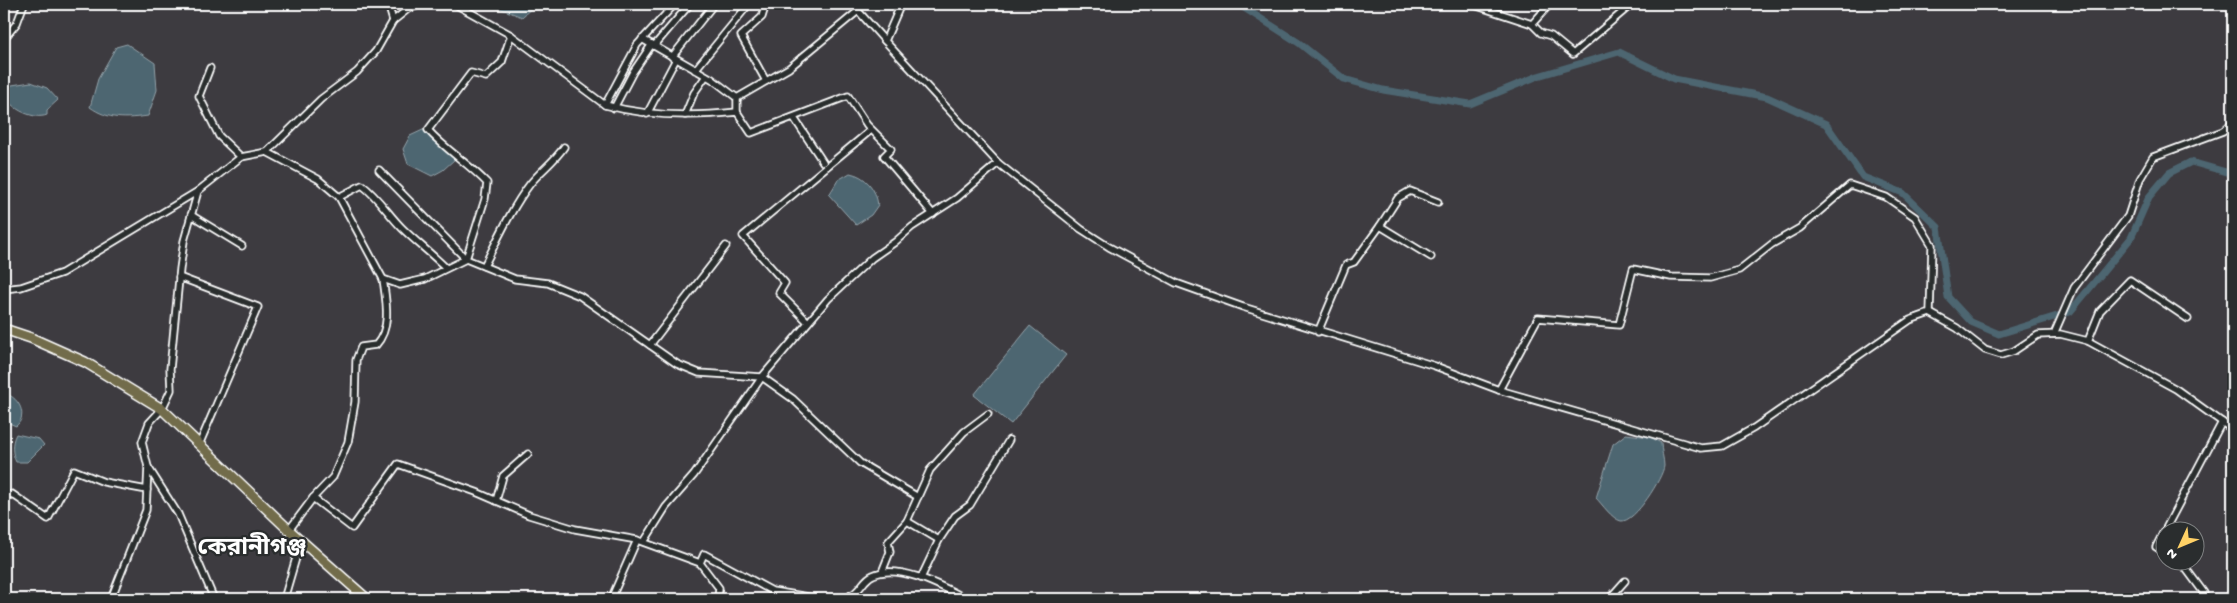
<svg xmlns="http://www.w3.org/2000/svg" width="2237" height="603" font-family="'Gochi Hand','Noto Sans Bengali',sans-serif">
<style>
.water{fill:#4d6671;stroke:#94a3aa}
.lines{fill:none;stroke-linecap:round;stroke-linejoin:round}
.canal{stroke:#4d6671;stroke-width:7}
.street-casing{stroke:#fff;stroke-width:9}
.primary-casing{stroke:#fff;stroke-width:12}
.street{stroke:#2a2d2e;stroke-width:5.5}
.primary{stroke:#726c4b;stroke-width:9}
.labels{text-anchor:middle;stroke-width:4.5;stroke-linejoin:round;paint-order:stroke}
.district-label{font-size:24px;font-weight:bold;fill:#fff;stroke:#2a2d2e}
</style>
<rect width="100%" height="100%" fill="#3d3b40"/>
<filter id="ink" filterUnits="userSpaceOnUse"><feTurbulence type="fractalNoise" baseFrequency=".02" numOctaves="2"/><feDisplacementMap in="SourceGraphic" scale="10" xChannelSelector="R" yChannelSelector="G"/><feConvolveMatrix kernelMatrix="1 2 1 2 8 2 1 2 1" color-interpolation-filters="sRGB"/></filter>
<g filter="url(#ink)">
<g class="water">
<polygon points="480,4 536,4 522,17 494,6"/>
<path d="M 127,44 L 155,63 L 157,90 L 148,116 C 126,119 108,120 90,107 L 98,79 L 116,47 Z"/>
<path d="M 31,82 L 47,88 L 58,100 L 47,110 L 47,115 C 33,121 4,106 4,90 L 12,85 Z"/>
<path d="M 425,129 C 439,136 450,144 455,159 L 443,170 L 432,176 L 408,164 L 403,149 L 410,136 Z"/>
<path d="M 850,173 C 866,176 876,189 878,205 L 871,215 L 856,225 L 829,195 L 838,180 Z"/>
<polygon points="1030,326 1066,355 1011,424 974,395"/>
<path d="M 9,395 C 21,401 27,417 16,426 L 4,421 L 4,396 Z"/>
<path d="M 16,434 L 39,439 L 44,445 L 27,462 L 16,462 C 12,454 11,443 16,434 Z"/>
<path d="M 1626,434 L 1650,437 L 1661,443 C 1661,450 1664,459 1664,466 C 1663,477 1635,523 1621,521 C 1612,519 1602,504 1596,498 L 1613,444 Z"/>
</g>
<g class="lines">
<polyline class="canal" points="1238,4 1299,43 1344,79 1383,90 1470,104 1538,76 1619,52 1674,79 1767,97 1826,124 1863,177 1903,193 1938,227 1948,297 1971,322 1999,334 2070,312 2131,238 2149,197 2169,173 2191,162 2233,174"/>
<g class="street-casing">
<g id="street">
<polyline points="388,4 393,21"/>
<polyline points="442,4 454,4"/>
<polyline points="455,4 511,35 605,105 637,45 675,4"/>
<polyline points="852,4 885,41"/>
<polyline points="901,4 885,41 998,163 1081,229 1109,247 1176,283 1243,307 1435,366 1499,390 1701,448 1722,446 1754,428 1910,320 1930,313 1957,328 1985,350 2001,355 2014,351 2038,335 2060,334 2088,341 2176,389 2233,430"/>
<polyline points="1471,4 1532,24 1541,33 1551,36 1573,54 1632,4"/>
<polyline points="4,9 7,4"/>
<polyline points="1532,24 1550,4"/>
<polyline points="4,31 8,34 17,23 24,4"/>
<polyline points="642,39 712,79 737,98"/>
<polyline points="654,46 690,4"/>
<polyline points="672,57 714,4"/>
<polyline points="210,68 199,96 219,136 241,157"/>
<polyline points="695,70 749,4"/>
<polyline points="766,81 741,36 762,17 766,4"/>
<path d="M 605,105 C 649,117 692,117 737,112 L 751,133 L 848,96 L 867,125 L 891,149 L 884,156 L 933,214"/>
<polyline points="614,108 633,72 652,44"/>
<polyline points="737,112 737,98 789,68 858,11"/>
<polyline points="647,114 676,59"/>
<polyline points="685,115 694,93 706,76"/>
<polyline points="794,118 823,162"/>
<polyline points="267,152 321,99 357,72 376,51 393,21 408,9 422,4"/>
<path d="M 379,170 L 466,259 L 485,199 L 487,183 C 468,163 446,150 428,130 L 471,73 L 486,77 L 502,62 L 511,35"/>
<path d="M 339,197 L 362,185 C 378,197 388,214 402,228 C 416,242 432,254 446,268"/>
<polyline points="191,215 242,246"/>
<polyline points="1380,226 1398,198 1410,191 1438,202"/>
<path d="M 484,266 C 498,239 511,209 530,184 C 540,171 554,162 564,147"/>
<polyline points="179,277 258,307 199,445"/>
<polyline points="4,289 21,287 62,273 198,191 241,157 267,152 318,179 339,197 383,279 400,285 425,279 466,259 515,279 548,283 580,296 677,364 699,373 762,377 793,399 860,463 918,497"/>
<polyline points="808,322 779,293 785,283 743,236 871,130"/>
<polyline points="1318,332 1346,265 1354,262 1380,226 1431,257"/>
<polyline points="2054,334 2074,288 2128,216 2140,179 2153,157 2223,131 2233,122"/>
<polyline points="2088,341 2100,311 2130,280 2188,319"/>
<polyline points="650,345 726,246"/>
<polyline points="1499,390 1538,318 1619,325 1633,269 1671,277 1710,278 1739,270 1772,244 1800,228 1850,185 1886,197 1915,217 1932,245 1930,313"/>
<polyline points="148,467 178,514 214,599"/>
<polyline points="4,496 12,494 48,519 74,470 104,482 147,490"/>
<path d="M 313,498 L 333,477 L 348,442 L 355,402 L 356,360 L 361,347 L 376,345 C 392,327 386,301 383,279"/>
<polyline points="496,501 503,476 528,454"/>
<polyline points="907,521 939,540"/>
<polyline points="2165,530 2222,422"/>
<polyline points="2164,531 2156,547 2164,552"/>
<polyline points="644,542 666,507 694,475 762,377 828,299 872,258 895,242 912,227 957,198 998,163"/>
<polyline points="2176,560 2184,566 2204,593 2200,599"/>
<polyline points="882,572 890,552 888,542 907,521 930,470 964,432 988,414"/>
<polyline points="921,578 939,540 955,516 970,505 1009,440"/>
<polyline points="111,599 146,510 148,467 142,442 149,423 162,409 171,390 170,369 180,269 184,241 198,191"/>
<polyline points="284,599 296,558 289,530 313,498 352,528 398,464 476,492 529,515 575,529 637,540 700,563"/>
<polyline points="611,599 637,540"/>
<polyline points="718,599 719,588 700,563 704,554 772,591 821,599"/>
<path d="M 849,599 L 851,595 C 861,591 863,579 873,575 C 900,563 943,587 967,599"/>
<polyline points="1609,599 1625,581"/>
</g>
</g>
<g class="primary-casing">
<polyline id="primary" points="4,329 31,338 85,362 162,409 289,530 367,599"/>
</g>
<use href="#street" class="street"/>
<use href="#primary" class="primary"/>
</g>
</g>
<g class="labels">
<g class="district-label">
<text x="252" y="554">কেরানীগঞ্জ</text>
</g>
</g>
<rect width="2237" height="603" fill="none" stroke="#2a2d2e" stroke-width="20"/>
<rect x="10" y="10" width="2217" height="583" fill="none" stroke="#fff" stroke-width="2" filter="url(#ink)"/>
<g transform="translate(2180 546) rotate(226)"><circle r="24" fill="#2a2d2e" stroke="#7f8182"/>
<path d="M0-4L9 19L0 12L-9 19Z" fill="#ffd166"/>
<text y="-8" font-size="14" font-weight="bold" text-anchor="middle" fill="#ffffff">N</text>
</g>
</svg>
